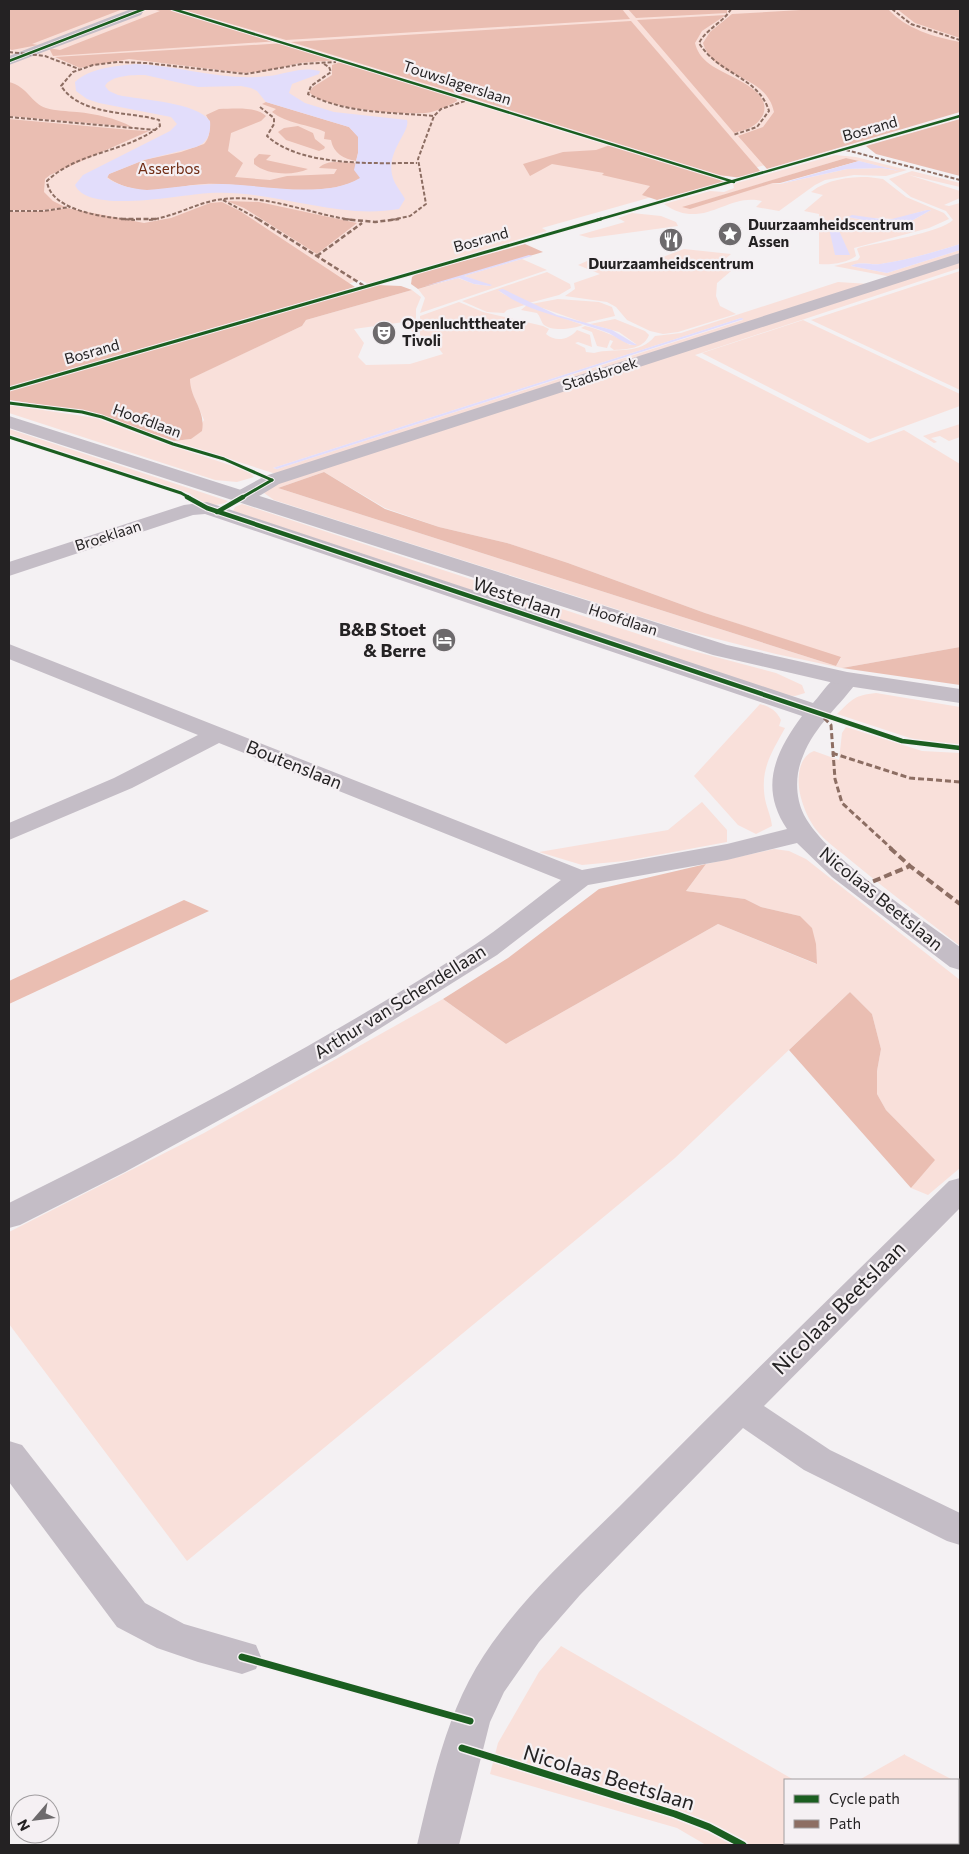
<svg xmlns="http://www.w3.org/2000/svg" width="969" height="1854" font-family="Commissioner,sans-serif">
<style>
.green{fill:#f9e0da;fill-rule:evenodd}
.forest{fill:#eabeb2}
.water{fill:#e2ddfb;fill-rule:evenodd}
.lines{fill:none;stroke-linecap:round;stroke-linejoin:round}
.minor{fill:#c4bdc6;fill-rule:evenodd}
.tertiary{fill:#c4bdc6;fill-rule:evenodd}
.quiet-far3{stroke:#8d6e63;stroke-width:2;stroke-dasharray:4 2;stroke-linecap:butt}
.quiet-far2{stroke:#8d6e63;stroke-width:2.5;stroke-dasharray:5 2.5;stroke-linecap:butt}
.quiet-far1{stroke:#8d6e63;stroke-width:3;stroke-dasharray:6 3;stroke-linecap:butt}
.quiet{stroke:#8d6e63;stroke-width:4;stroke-dasharray:8 4;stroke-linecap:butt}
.cycleway-far3-casing{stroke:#f5f0f3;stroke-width:4.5}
.cycleway-far2-casing{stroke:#f5f0f3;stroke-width:5}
.cycleway-far1-casing{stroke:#f5f0f3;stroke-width:7}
.cycleway-casing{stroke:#f5f0f3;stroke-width:10}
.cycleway-far3{stroke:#1b5e20;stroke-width:2.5}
.cycleway-far2{stroke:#1b5e20;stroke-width:3}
.cycleway-far1{stroke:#1b5e20;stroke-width:4.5}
.cycleway{stroke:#1b5e20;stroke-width:7}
.labels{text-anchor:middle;stroke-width:4.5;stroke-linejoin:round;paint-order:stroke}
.far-street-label{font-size:15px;fill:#242223;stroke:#f5f0f3}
.far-park-label{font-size:15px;fill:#702c14;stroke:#f5f0f3}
.far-poi-label{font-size:15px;font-weight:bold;fill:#242223;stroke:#f5f0f3;text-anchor:start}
.street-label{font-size:18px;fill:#242223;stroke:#f5f0f3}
.poi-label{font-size:18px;font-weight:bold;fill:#242223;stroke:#f5f0f3;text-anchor:end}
.near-street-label{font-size:21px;fill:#242223;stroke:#f5f0f3}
</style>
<rect width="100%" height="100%" fill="#f4f1f3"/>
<g class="green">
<polygon points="9,9 960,9 960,110 542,228 547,231 368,284 361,280 9,382"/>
<path d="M 835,155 L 856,157 L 907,170 L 886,176 L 854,175 L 825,180 L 815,185 L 779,211 L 756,207 L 762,201 C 727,192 703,232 664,204 L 710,191 L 724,192 L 734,188 L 733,184 ZM 846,158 L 899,171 L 882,168 L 847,169 L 780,184 L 773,183 L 683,207 Z"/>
<path d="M 912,171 L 960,183 L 960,187 L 909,175 L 960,191 L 960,198 L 944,205 L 949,206 L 960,203 L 960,244 C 934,252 908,260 881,264 C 872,265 857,261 851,266 L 887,273 L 960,250 L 960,255 L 892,277 L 834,266 L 858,260 L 860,257 L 857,249 L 858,248 C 880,242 939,233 953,220 L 946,211 L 911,197 L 889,179 Z"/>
<path d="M 868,177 L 883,179 L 906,197 L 944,213 L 949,219 L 929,228 L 854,248 L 856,256 C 847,263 831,265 819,264 L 819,214 L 804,211 L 823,195 L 811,192 C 828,179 848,177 868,177 ZM 927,210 L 931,210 L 906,224 L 894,226 L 848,217 L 895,219 Z"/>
<polygon points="632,213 661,216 676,222 678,226 590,238 579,235 625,222 618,218"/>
<polygon points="684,249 731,254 713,269 731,271 717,283 716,296 720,306 736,314 678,332 663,334 650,331 627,320 616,307 607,302 565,296 575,289 574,283 600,274 578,265 587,261 612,271 620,267 644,264"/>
<polygon points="522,259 547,270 420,313 425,298 418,289 458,278 474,284 490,286 464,276"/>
<path d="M 960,261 L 960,268 L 695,355 L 868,443 L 904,430 L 960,464 L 960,647 L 842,668 L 776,654 L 682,630 L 274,500 L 264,493 L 269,486 ZM 324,472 L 385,508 L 439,527 L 507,543 L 568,563 L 705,613 L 841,658 L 836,666 L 278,488 Z"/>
<polygon points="960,271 960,390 811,320"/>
<polygon points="547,272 570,284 571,288 559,295 529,303 498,291 525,305 507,310 504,313 487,312 462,301"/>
<path d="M 838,282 L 870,284 L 276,474 L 174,441 L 191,439 L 204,420 L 190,388 L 189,379 L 302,326 L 306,320 L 412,290 L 421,297 L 416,309 L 416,336 L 404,322 L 354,329 L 364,343 L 358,357 L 366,365 L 410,364 L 443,354 L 437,346 L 420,335 L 420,316 L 459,302 L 483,312 L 543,326 L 549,329 L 546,334 C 556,343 570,339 577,330 L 590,335 L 592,347 L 578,342 L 575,343 L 585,348 L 586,352 L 594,353 C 616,347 639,356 655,336 L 681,333 ZM 741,318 L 743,320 L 277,469 L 273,468 Z"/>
<polygon points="558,299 599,302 612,307 615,316 585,323 531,304"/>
<path d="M 527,305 L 583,325 C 573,329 551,332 543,324 C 541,321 540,316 537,313 L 521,310 Z"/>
<path d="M 615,319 L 645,331 L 649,335 C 644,349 627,349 614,350 L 610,347 L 613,341 L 610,340 L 607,348 L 597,346 L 592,332 L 581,328 L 585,326 C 602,330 616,336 630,345 L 636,344 L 619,332 L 590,324 Z"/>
<polygon points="803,320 960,394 960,406 870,439 702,353"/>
<polygon points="9,405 96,418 154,440 233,466 250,473 254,477 237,482 215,480 9,413"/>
<polygon points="960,424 960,437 949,441 940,436 931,438 937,442 934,443 923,436"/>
<path d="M 9,429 L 228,501 C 216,510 198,501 189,493 L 9,434 Z"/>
<polygon points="242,504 678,647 776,673 802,685 805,693 795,696 781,695 233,511 235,507"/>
<path d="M 876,693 L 960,707 L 960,744 L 925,743 L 837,714 C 852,700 854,695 876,693 Z"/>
<path d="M 760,704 C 770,707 776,710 781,720 L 779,726 L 785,728 C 771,754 760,769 765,799 C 767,809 771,816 772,826 L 756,834 L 738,825 L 694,776 Z"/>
<path d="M 846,727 L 922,751 L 960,753 L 960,946 C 923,917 885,889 849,859 C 836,848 819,837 811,822 C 803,808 797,790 799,774 C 800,764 805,754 814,751 L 839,760 L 842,733 Z"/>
<polygon points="702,802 727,830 727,842 625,861 582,865 539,852 668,830"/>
<polygon points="774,849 789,851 806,859 960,980 960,1168 928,1195 911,1188 934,1160 886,1110 877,1094 877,1071 881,1049 872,1014 850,992 675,1158 187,1561 9,1324 9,1232 204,1133 443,999 506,1044 718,924 816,964 800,916 761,907 745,899 686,891 706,864"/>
<polygon points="561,1646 794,1780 785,1780 785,1843 958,1843 958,1783 960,1784 960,1845 706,1845 677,1828 490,1774 498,1743 539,1672"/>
<polygon points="905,1754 905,1755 953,1780 859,1780"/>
</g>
<g class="forest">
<polygon points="9,9 123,9 32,44 38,45 12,50 9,49"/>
<polygon points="151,9 166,9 279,41 53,56 49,48 60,50 160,11"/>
<polygon points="180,9 622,9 630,19 286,40"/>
<polygon points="628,9 727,9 727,13 636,18"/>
<path d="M 818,9 L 888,9 C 906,29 934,37 960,42 L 960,112 L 767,169 L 738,136 L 763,127 L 774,112 C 766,73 713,79 703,43 L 710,32 L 732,14 Z"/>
<polygon points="897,9 960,9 960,38 915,23"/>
<path d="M 726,15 L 702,31 L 695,43 C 697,51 701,57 707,62 C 721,75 774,88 763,115 C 757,127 745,130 734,133 L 637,20 Z"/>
<polygon points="631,21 761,172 741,178 719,175 291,42"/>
<polygon points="285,43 338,60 300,63 266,71 244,73 129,59 80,68 55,57"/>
<path d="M 343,61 L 456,97 L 457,101 C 448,106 436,112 425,113 C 402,115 324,109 309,92 L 313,87 L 332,75 L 332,65 Z"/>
<path d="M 9,82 C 28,87 31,103 46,108 C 55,111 67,111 77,112 C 96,114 116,118 132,127 L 9,116 Z"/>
<path d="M 266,102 L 349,127 L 358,136 L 358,153 L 356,161 C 344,159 333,153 331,140 L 324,139 L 325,132 C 308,124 287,124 272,112 L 276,109 L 262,104 Z"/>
<path d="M 219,109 C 233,109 256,106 266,116 L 261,121 L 231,133 L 228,151 L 243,163 L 235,177 L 270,180 L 287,176 L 334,174 L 337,169 L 319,168 C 327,159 343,163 355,163 L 361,178 C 321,202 250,182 205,184 C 183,185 161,192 139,190 C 129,188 116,184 107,177 L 109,174 L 144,160 L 181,152 L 204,144 C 211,137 211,123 206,115 Z"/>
<polygon points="9,119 131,130 149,131 50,175 45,179 44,192 53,201 65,207 44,210 9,210"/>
<polygon points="960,119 960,176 876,154 866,146"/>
<polygon points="298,126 313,133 315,139 325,147 324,149 319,151 286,140 278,132 284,128"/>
<polygon points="610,145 714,177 724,182 657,200 642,195 650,186 602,175 604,173 552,164 530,176 523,164 563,152 596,150"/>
<path d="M 259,154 L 271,155 L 266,160 L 308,169 C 293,176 267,175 254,164 L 254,159 Z"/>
<polygon points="846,158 859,161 780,183 773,183 690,209 682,207"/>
<polygon points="227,201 259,202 357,223 317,254 244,208"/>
<polygon points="222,202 240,211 355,287 9,387 9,212 44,211 67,208 144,223 171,218 210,203"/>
<polygon points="525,244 543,252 418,289 411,284 412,277 416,274"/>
<path d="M 377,285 L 401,286 L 412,290 L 306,320 L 302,326 L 190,379 C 190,399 206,410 202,431 L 191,439 L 174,441 L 90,412 L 9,400 L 9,391 Z"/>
<polygon points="324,472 385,509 439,527 507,543 568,563 705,613 841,657 836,666 278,488"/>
<polygon points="960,647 960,685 842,668"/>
<polygon points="706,864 686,891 745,899 761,907 800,916 812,928 816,944 817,964 718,924 506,1044 443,999 508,958 599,889"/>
<polygon points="184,900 209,911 9,1004 9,981"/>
<polygon points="850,992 872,1014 881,1049 877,1071 877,1094 886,1110 935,1160 911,1188 789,1050"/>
</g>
<g class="water">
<path d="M 135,64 C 179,65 223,82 268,76 C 286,74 302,66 320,71 L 319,74 L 292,84 L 289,93 L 305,103 L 334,112 L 407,120 C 411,133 381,155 395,183 C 398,188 402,194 405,199 L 399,209 C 335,220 274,189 210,193 C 183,194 88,215 75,185 L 83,175 L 170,131 L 177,124 L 171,117 L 99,103 L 87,99 L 76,91 L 75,82 C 90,68 115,66 135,64 ZM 145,75 L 198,87 L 241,86 L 251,88 L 257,91 L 266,102 L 349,127 L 358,137 L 358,153 L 354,170 L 360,178 C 325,200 260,184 220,184 C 195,184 171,188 147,190 C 133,189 119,186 107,178 L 109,174 L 144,160 L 196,147 C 208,143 211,133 210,121 C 197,102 141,100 118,95 L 109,91 L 105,86 C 111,75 133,75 145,75 Z"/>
<polygon points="859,161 900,171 882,168 847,169 779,184"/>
<polygon points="927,210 931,210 906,224 894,226 848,217 852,215 888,220"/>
<polygon points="833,222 836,224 850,255 835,255 828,224"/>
<path d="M 960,244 L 960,250 L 887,273 L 851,266 C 857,261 871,265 880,264 C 908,260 934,252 960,244 Z"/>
<polygon points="529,255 532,256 464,276 492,285 490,286 474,284 459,278 425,286"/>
<path d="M 503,289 L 557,315 L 612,330 L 637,345 C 627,347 615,335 606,332 C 570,318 529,313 498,290 Z"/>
<polygon points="741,318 744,319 277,469 273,468"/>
</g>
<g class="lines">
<g class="minor">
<polygon points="131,9 141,9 143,12 141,15 9,65 9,56"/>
<path d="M 960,253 L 960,263 L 279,484 C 265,492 250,505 234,501 L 231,497 L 234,493 L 265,476 Z"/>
<path d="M 207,502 L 813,703 C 825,690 835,669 855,674 L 859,679 C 841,705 815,725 803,756 C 795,774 795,797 804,815 C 828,860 917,915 960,947 L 960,970 L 950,967 L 832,877 L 797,843 L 727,860 L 588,885 L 497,955 L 336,1056 L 125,1172 L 20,1225 L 9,1228 L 9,1203 C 168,1124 327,1041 476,944 C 505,924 533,901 561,880 L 219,743 L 132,788 L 9,840 L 9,823 L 114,778 L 198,735 L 9,659 L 9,644 L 582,870 L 727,844 L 787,829 C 759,787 775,753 802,716 L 205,514 L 193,515 L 9,576 L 9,562 L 184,505 Z"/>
<path d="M 960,1178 L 960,1208 L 764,1406 L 830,1450 L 960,1513 L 960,1545 L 947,1541 L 804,1470 L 743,1428 L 580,1595 L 539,1642 L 504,1692 L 490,1722 L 459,1845 L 417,1845 C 431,1786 445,1721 476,1668 C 517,1599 583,1544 639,1487 C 741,1384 845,1283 949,1181 Z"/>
<polygon points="9,1441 22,1445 145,1603 184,1624 256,1645 261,1657 256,1669 242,1674 198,1662 157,1648 117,1627 9,1482"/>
</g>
<polygon class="tertiary" points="9,416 727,645 847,672 960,689 960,703 847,686 713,655 9,428"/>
<g class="quiet-far3">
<path d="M 731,9 C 723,23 707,28 699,43 C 719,75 758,76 769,111 L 757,127 L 733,135"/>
<polyline points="892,9 911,24 960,40"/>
<polyline points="9,52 45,56 79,69"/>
<path d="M 324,64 L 329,67 L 331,72 L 311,86 L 308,94 C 347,114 391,112 434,116 L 441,109 L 468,100"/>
<path d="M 260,107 L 274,118 L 274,124 L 267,136 C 301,167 373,163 417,163"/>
<polyline points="9,117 156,130"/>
<polyline points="846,150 960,180"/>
<polyline points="223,200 260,220"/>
<polyline points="9,211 44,211 70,207"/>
<path d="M 135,220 C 109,218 50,212 47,181 C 78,151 126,153 160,126 L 159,120 C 128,111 81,116 61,86 L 73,72 L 93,65 L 118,62 L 146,63 L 246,74 L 302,64 L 336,62"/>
<path d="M 149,220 C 175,217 197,202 223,199 C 266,194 310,214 352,220"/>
<polyline points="391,220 410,216 426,204 418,159 434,116"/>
</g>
<g class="quiet-far2">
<polyline points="121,219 159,219"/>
<polyline points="258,219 366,287"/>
<polyline points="343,219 375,222 399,219"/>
<polyline points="317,256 362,223"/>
</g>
<g class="quiet-far1">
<polyline points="824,718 831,725 835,779 842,803 892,849"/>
<polyline points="832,753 910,778 960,782"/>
</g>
<g class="quiet">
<polyline points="890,848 910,866 960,904"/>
<polyline points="862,886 910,866"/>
</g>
<g class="cycleway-far3-casing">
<g id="cycleway-far3">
<polyline points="173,9 734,182"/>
<polyline points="9,61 144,9"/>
<polyline points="597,220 960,116"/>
</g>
</g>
<g class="cycleway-far2-casing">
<g id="cycleway-far2">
<polyline points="9,389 601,219"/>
<polyline points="9,403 82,412 102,417 173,444 224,459 272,480"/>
<polyline points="9,437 181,493 190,498"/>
<polyline points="241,498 272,480"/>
</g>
</g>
<g class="cycleway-far1-casing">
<g id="cycleway-far1">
<polyline points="187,497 207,508 902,741 960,748"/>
<polyline points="217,512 243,497"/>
</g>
</g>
<g class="cycleway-casing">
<g id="cycleway">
<polyline points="242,1657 470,1721"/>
<polyline points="462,1748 675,1814 709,1827 743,1845"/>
</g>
</g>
<use href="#cycleway-far3" class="cycleway-far3"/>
<use href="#cycleway-far2" class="cycleway-far2"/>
<use href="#cycleway-far1" class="cycleway-far1"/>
<use href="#cycleway" class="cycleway"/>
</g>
<defs>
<g id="sight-disc" transform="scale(1.25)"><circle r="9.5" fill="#6d6a6c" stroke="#f5f0f3"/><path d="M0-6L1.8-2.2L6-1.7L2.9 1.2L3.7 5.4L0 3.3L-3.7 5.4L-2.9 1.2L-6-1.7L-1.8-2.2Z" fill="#fff"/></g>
<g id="restaurant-disc" transform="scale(1.25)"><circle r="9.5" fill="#6d6a6c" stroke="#f5f0f3"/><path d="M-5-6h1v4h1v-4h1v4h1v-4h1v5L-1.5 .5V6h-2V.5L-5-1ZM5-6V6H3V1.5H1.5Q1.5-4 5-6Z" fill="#fff"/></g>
<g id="theatre-disc" transform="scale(1.25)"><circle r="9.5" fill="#6d6a6c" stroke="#f5f0f3"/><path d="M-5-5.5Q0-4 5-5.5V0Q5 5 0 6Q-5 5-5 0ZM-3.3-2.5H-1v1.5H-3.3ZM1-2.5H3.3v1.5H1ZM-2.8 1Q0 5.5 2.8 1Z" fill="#fff"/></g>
<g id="hotel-disc" transform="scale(1.25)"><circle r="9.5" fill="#6d6a6c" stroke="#f5f0f3"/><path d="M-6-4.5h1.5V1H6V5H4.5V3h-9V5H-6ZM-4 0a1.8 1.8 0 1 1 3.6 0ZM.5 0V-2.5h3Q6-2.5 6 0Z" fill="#fff"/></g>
</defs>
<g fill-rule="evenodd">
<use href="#sight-disc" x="730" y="234"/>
<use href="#restaurant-disc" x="671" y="240"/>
<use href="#theatre-disc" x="384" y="333"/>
<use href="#hotel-disc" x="444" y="640"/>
</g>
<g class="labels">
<g class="far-street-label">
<text transform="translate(457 83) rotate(18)" y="5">Touwslagerslaan</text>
<text transform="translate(870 129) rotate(-16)" y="5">Bosrand</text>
<text transform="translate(481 240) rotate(-16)" y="5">Bosrand</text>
<text transform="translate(92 352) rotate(-16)" y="5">Bosrand</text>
<text transform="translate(600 374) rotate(-18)" y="5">Stadsbroek</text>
<text transform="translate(147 421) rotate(20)" y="5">Hoofdlaan</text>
<text transform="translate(108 536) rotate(-18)" y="5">Broeklaan</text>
<text transform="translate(623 620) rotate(18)" y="5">Hoofdlaan</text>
</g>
<g class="far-park-label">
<text x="169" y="174">Asserbos</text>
</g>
<g class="far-poi-label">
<text x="748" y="230">Duurzaamheidscentrum<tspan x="748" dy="17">Assen</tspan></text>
<text x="671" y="269" text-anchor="middle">Duurzaamheidscentrum</text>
<text x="402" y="329">Openluchttheater<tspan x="402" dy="17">Tivoli</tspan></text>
</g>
<g class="street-label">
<text transform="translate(517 598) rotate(19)" y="6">Westerlaan</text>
<text transform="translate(294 765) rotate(22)" y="6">Boutenslaan</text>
<text transform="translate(881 899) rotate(39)" y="6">Nicolaas Beetslaan</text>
<text transform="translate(400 1002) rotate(-32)" y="6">Arthur van Schendellaan</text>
</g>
<g class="poi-label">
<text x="426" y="636">B&amp;B Stoet<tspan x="426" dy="21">&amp; Berre</tspan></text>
</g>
<g class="near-street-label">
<text transform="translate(839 1308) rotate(-45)" y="7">Nicolaas Beetslaan</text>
<text transform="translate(609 1778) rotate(17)" y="7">Nicolaas Beetslaan</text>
</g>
</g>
<rect width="969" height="1854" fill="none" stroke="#242223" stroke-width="20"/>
<rect x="784" y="1779" width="175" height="65" fill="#f5f0f3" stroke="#a19ea0"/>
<rect x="794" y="1795" width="25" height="8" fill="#1b5e20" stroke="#a19ea0"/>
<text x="829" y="1804" font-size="15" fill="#242223">Cycle path</text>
<rect x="794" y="1820" width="25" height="8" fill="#8d6e63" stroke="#a19ea0"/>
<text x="829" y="1829" font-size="15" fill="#242223">Path</text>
<g transform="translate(35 1819) rotate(242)"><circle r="24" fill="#f5f0f3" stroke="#a19ea0"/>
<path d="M0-4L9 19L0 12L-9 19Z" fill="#6d6a6c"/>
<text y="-8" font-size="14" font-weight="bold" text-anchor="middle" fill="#242223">N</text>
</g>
</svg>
